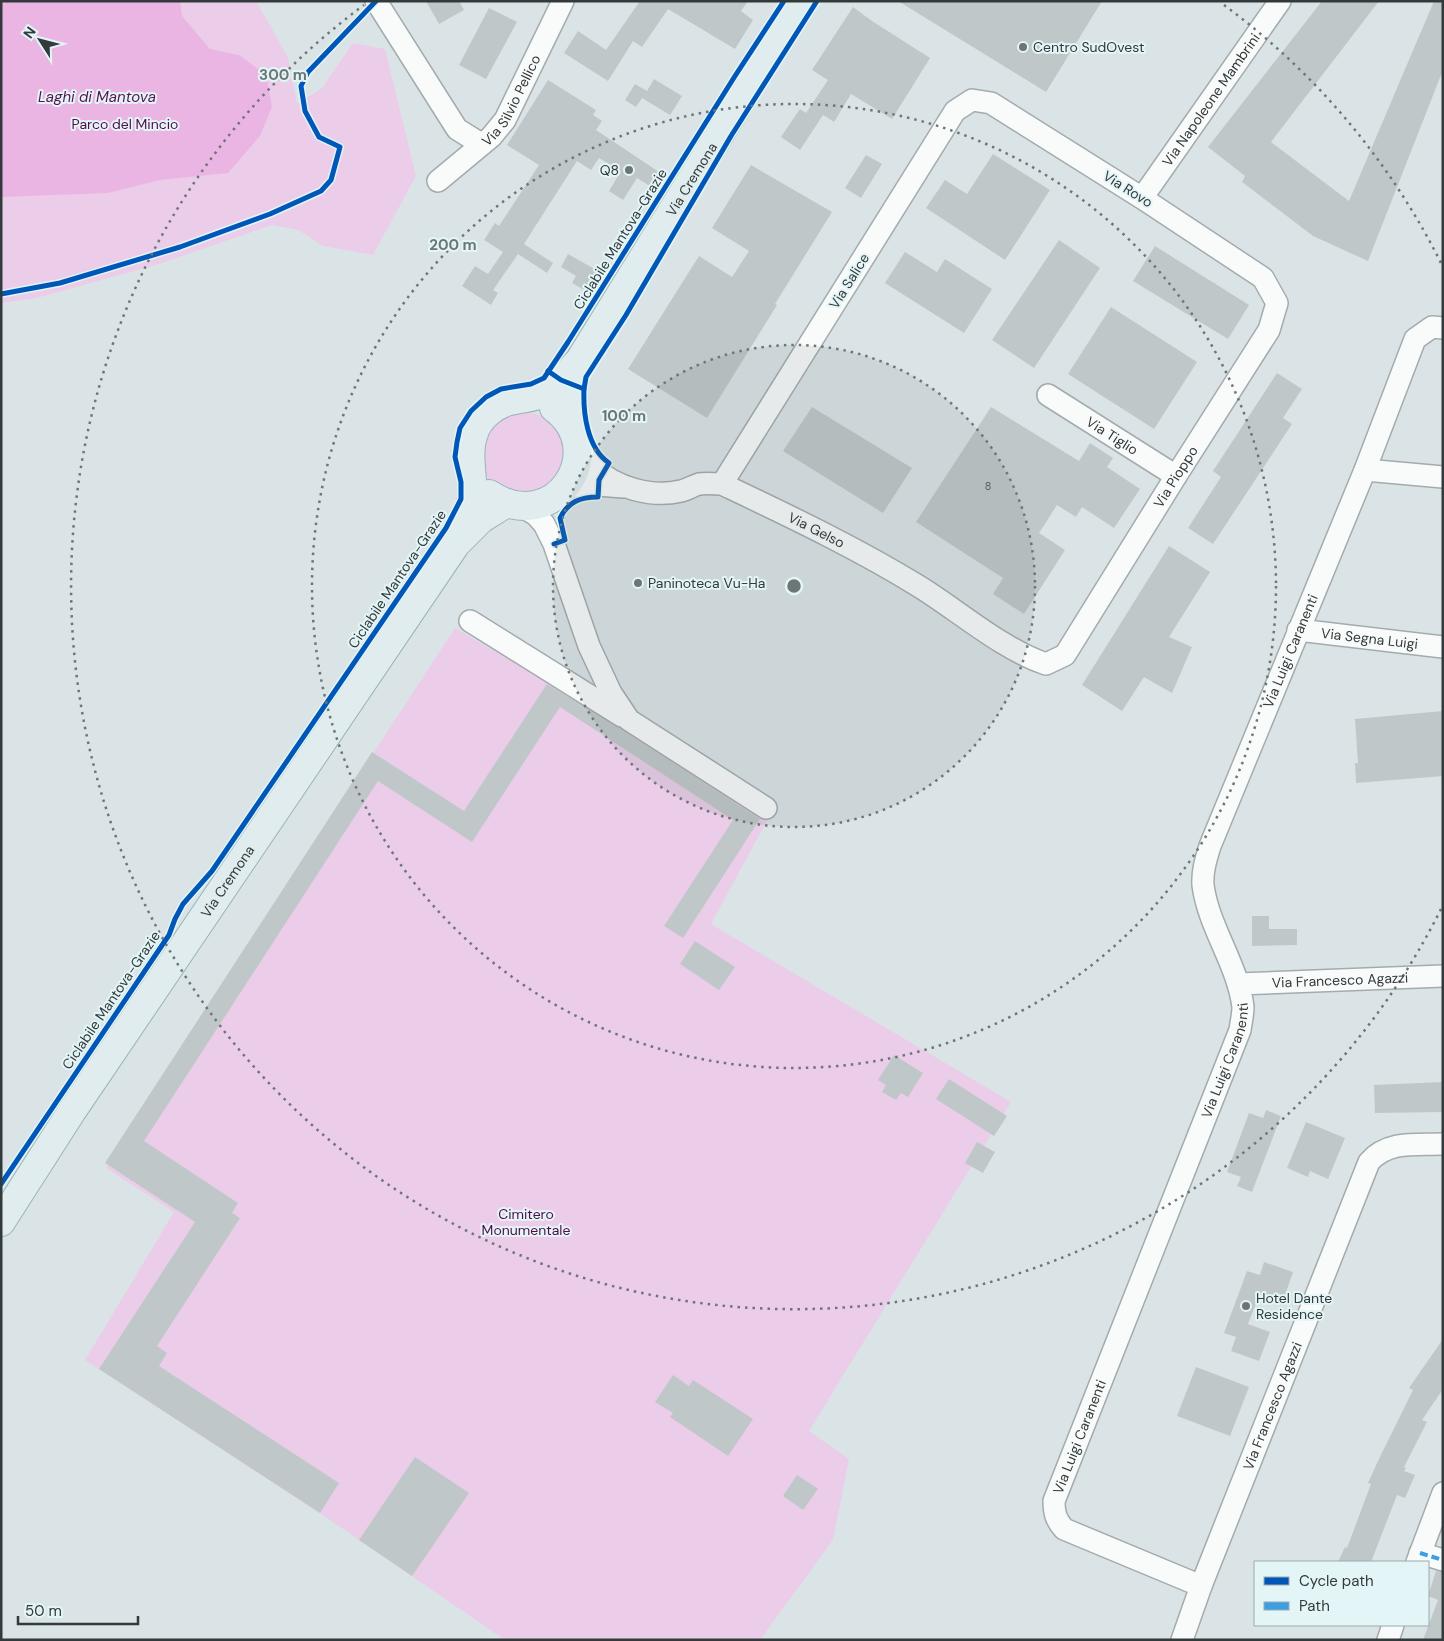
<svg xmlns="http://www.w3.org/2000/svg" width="1444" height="1641" font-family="'DM Sans',sans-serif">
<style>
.green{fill:#ebcdea}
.water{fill:#eab5e3}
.building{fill:#c0c7c9}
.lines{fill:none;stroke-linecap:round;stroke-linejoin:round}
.minor-casing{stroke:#a4abac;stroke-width:24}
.major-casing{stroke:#9ab4b7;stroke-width:30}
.minor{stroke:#f9fbfb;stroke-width:21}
.major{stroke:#e0ecee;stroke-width:28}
.quiet{stroke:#3e9ee2;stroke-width:4;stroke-dasharray:8 4;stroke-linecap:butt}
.cycleway-casing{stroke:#e3f5f7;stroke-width:8}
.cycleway{stroke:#0057b8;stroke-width:5}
.ring{fill:none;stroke:#6d7677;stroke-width:2.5;stroke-dasharray:2.5 5}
.poi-dot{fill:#6d7677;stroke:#e3f5f7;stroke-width:2}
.labels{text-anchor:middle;stroke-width:4;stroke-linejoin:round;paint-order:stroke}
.number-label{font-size:11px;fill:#565d5e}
.poi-label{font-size:14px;fill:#333a3b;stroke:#e3f5f7;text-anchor:start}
.street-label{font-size:14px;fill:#333a3b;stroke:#e3f5f7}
.park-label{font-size:14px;fill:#510b49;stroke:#e3f5f7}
.water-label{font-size:15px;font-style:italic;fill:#57124f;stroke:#e3f5f7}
.centre{fill:#6d7677;stroke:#e3f5f7;stroke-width:2.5}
.ring-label{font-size:15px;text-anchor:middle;font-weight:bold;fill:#6d7677;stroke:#e3f5f7;stroke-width:4;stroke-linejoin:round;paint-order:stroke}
</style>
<rect width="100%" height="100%" fill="#dae4e6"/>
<g class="green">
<polygon points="1,1 256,1 288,57 297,104 322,88 353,43 385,49 416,176 373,255 323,246 298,230 272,225 159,264 37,298 1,303"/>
<polygon points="523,412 537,414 549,420 565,442 565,470 533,497 493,485 485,473 482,445 488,432 497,421 509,414"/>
<polygon points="455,628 555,686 768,819 711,924 1011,1102 809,1431 849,1459 833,1540 760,1640 505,1640 330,1520 85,1360 174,1212 106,1168 373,773 372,755"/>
</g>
<polygon class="water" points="1,1 180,1 182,16 210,49 239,55 266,75 272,107 260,136 228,173 160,180 108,193 1,197"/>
<g class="building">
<polygon points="426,1 459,1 464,10 439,24"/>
<polygon points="640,1 748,1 741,11 753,20 735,49 668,9 642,47 633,41 608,81 564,53 578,31 606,50"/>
<polygon points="898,1 1102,1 1046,92"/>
<polygon points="1322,1 1379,1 1271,142 1349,201 1434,1 1443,1 1443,70 1368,261 1313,236 1242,182 1245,176 1208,147"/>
<polygon points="853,7 872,21 930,58 892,119 851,94 834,122 823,115 800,150 781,137 800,109 806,113 828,80 812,70"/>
<polygon points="489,8 517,22 486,79 459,65"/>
<polygon points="654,79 682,96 670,115 642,98 645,94 636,107 625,100 635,84 647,91"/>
<polygon points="548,80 596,110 593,115 602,121 596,130 659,172 650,186 637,178 623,200 609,191 621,171 599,158 591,170 577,161 524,244 553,263 547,273 518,254 493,290 498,293 491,305 462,286 475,266 488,274 503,252 484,240 495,223 499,226 539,165 507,145"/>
<polygon points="993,154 1050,190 1005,260 926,208 945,180 967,194"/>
<polygon points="866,155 882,164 861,198 845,188"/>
<polygon points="751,165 832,212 775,304 777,305 707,418 628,369 699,256 732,277 749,251 712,228"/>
<polygon points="1059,240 1100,268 1034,368 992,340"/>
<polygon points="1155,246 1249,305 1228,339 1133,281"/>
<polygon points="905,252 937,272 945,259 992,289 964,333 885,283"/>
<polygon points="568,254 598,271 586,291 572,283 576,276 561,267"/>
<polygon points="1111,307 1197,362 1154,429 1068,374"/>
<polygon points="1277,373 1302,389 1283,418 1292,424 1213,544 1188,528 1221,477 1213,471"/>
<polygon points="812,407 912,468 883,513 783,451"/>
<polygon points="991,407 1079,461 1090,443 1113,458 1107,467 1140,489 1114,528 1082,507 1076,517 1057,505 1039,533 1065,550 1024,614 993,594 1003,578 916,522"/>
<polygon points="1169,546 1210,572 1169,637 1192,647 1172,693 1144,677 1122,711 1082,685"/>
<polygon points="547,684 620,728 760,819 683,938 664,926 733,820 560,707 472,842 378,781 144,1141 238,1203 232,1213 240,1218 157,1346 167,1353 159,1366 339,1483 320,1513 99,1369 195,1222 105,1163 372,752 464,811"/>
<polygon points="1443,711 1443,776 1356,783 1355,763 1358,763 1355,719"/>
<polygon points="1252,916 1269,916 1269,929 1297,929 1297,945 1252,946"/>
<polygon points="695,941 735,967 719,990 680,964"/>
<polygon points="894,1055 923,1073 908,1097 901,1093 896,1100 882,1092 886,1085 878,1080"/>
<polygon points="949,1079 1007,1116 994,1136 936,1099"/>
<polygon points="1443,1082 1443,1112 1375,1113 1374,1085"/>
<polygon points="1266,1110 1281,1116 1252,1192 1237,1186 1241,1177 1227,1172 1249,1113 1263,1118"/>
<polygon points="1306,1122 1345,1138 1328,1179 1310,1171 1308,1177 1287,1168"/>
<polygon points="977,1142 995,1152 983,1173 965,1163"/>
<polygon points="1264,1262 1293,1272 1283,1301 1260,1293 1248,1324 1270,1332 1259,1361 1231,1351 1236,1337 1224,1333 1247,1271 1260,1275"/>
<polygon points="1443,1339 1443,1389 1422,1420 1427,1422 1404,1467 1406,1468 1404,1471 1415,1475 1405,1498 1397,1495 1371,1562 1338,1562 1345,1547 1347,1548 1371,1484 1368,1483 1378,1461 1413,1390 1409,1388"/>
<polygon points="1196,1367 1249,1387 1230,1436 1177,1416"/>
<polygon points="673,1375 689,1386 693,1380 753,1419 728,1456 670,1417 673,1413 655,1402"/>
<polygon points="415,1457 469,1493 412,1576 359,1540"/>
<polygon points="797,1475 818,1489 803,1510 783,1496"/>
<polygon points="1436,1571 1443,1572 1443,1640 1423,1640 1438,1600 1428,1596"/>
</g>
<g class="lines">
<g class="minor-casing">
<g id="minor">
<polyline points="376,1 457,129 481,144"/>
<path id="s1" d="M 438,181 L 491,137 L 505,120 L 563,1"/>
<path id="s2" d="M 1142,198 L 1280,1"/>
<path id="s3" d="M 1048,395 L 1176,476"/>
<path id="s4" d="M 577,445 C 583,452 588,460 594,467 C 615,488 652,498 681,491 C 687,490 692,486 699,484 C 706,483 714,484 722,484 C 789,516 857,548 920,587 C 960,612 1002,649 1046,664 L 1065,655 L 1176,476 L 1269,330 L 1277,303 L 1263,278 L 1142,198 L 991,103 L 972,100 L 955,111 L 722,484"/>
<polyline points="1365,470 1443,477"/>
<polyline points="565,487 598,485 623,487"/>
<polyline points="523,507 536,515 544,524 554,544 589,646 611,693 629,720 766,808"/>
<polyline points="470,621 622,716"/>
<path id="s5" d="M 1298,630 L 1443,647"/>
<path id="s6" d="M 1238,984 L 1443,976"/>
<polyline points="1420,1553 1443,1560"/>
<polyline points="1417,1562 1443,1493"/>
<path id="s7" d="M 1201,1586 L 1064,1529 C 1056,1520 1054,1513 1054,1501 L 1240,1030 C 1241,1023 1243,1014 1243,1007 C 1238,965 1208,926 1203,885 C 1202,872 1206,859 1210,846 L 1365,470 L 1415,339 L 1432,327 L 1443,328"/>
<path id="s8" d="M 1182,1640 L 1201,1586 L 1369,1162 C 1388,1140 1417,1145 1443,1144"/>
<polyline points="1388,1640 1393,1625"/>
</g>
</g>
<g class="major-casing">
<g id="major">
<path id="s9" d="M 568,421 C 566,398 572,379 581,358 L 802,1"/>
<path d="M 489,494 C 555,538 611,450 554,408"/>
<path d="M 459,537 C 464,524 471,511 472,497 C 474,476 466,453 474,433 C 479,418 494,405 510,401 C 522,398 535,398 546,392 C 559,385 568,373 577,363"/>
<path id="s10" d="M 1,1222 L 72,1111 L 456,544 L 481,519 L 505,504"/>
</g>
</g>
<use href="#minor" class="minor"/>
<use href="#major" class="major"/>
<polyline class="quiet" points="1420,1553 1443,1560"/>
<g class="cycleway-casing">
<g id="cycleway">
<polyline points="1,294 60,283 180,247 270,214 321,191 331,180 340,147 319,137 305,111 301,86 308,72 376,1"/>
<path d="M 548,371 L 561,380 L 584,389 C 583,413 587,448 609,463 L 599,480 L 598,497 C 580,497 568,502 560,518 L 565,540 L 554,544"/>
<polyline points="584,389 586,377 626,315 731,136 817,1"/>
<polyline points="1,1184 169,935 175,919 183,904 212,871 446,528 461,499 461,482 455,457 457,442 460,428 471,411 486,397 501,389 531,384 544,378 568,342 735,76 784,1"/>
</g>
</g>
<use href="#cycleway" class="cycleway"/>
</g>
<circle cx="794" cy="586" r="241" fill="#6d7677" fill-opacity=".12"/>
<g class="ring">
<circle cx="794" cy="586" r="241"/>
<circle cx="794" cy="586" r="482"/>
<path d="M1441 909A723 723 0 1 1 364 5M1224 5A723 723 0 0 1 1441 263"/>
</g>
<g class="poi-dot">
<circle cx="1023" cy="47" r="5"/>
<circle cx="629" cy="170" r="5"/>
<circle cx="638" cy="583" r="5"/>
<circle cx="1246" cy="1306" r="5"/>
</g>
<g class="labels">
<g class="number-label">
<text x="988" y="490">8</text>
</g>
<g class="poi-label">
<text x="1033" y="52">Centro SudOvest</text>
<text x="619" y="175" text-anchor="end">Q8</text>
<text x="648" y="588">Paninoteca Vu-Ha</text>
<text x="1256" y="1303">Hotel Dante<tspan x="1256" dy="16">Residence</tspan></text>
</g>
<g class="street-label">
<text dy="5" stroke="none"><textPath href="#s1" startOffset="111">Via Silvio Pellico</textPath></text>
<text dy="5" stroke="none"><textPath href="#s2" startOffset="120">Via Napoleone Mambrini</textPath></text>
<text dy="5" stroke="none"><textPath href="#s9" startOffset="275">Via Cremona</textPath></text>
<text transform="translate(1128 189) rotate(32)" y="5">Via Rovo</text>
<text transform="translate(620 239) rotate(-58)" y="5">Ciclabile Mantova-Grazie</text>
<text transform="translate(849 281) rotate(-58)" y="5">Via Salice</text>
<text dy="5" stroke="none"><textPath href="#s3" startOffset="76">Via Tiglio</textPath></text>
<text dy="5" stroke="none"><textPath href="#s4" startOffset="766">Via Pioppo</textPath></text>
<text dy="5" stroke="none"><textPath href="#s4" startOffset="269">Via Gelso</textPath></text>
<text transform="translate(397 579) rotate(-56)" y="5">Ciclabile Mantova-Grazie</text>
<text dy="5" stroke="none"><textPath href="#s5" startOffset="72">Via Segna Luigi</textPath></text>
<text dy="5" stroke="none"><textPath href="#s7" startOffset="1088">Via Luigi Caranenti</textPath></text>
<text dy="5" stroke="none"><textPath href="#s10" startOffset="409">Via Cremona</textPath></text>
<text dy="5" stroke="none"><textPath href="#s6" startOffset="102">Via Francesco Agazzi</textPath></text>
<text transform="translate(111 1000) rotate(-56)" y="5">Ciclabile Mantova-Grazie</text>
<text dy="5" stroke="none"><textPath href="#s7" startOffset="652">Via Luigi Caranenti</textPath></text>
<text dy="5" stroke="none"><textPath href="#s8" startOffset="251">Via Francesco Agazzi</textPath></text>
<text dy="5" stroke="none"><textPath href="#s7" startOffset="248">Via Luigi Caranenti</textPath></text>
</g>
<g class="park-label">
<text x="125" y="129">Parco del Mincio</text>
<text x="526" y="1219">Cimitero<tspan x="526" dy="16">Monumentale</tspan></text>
</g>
<g class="water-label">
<text x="97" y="102">Laghi di Mantova</text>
</g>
</g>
<circle cx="794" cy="586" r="8" class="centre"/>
<g class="ring-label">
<text x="283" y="80">300 m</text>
<text x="453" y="250">200 m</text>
<text x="624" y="421">100 m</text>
</g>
<rect width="1444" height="1641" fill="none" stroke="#333a3b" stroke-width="5"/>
<rect x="1254" y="1561" width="175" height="65" fill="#e3f5f7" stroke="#9daaac"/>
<rect x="1264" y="1577" width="25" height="8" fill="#0057b8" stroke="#9daaac"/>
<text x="1299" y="1586" font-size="15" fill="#333a3b">Cycle path</text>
<rect x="1264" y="1602" width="25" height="8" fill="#3e9ee2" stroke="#9daaac"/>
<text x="1299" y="1611" font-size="15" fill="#333a3b">Path</text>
<g transform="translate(40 40) rotate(306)" stroke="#e3f5f7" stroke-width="4" paint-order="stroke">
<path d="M0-4L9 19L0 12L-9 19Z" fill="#333a3b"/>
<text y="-8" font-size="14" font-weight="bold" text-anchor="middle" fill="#333a3b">N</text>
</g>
<path d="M18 1616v8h120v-8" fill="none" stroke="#333a3b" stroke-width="2.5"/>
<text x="25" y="1616" font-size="15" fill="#333a3b" stroke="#e3f5f7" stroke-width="4" paint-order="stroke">50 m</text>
</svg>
